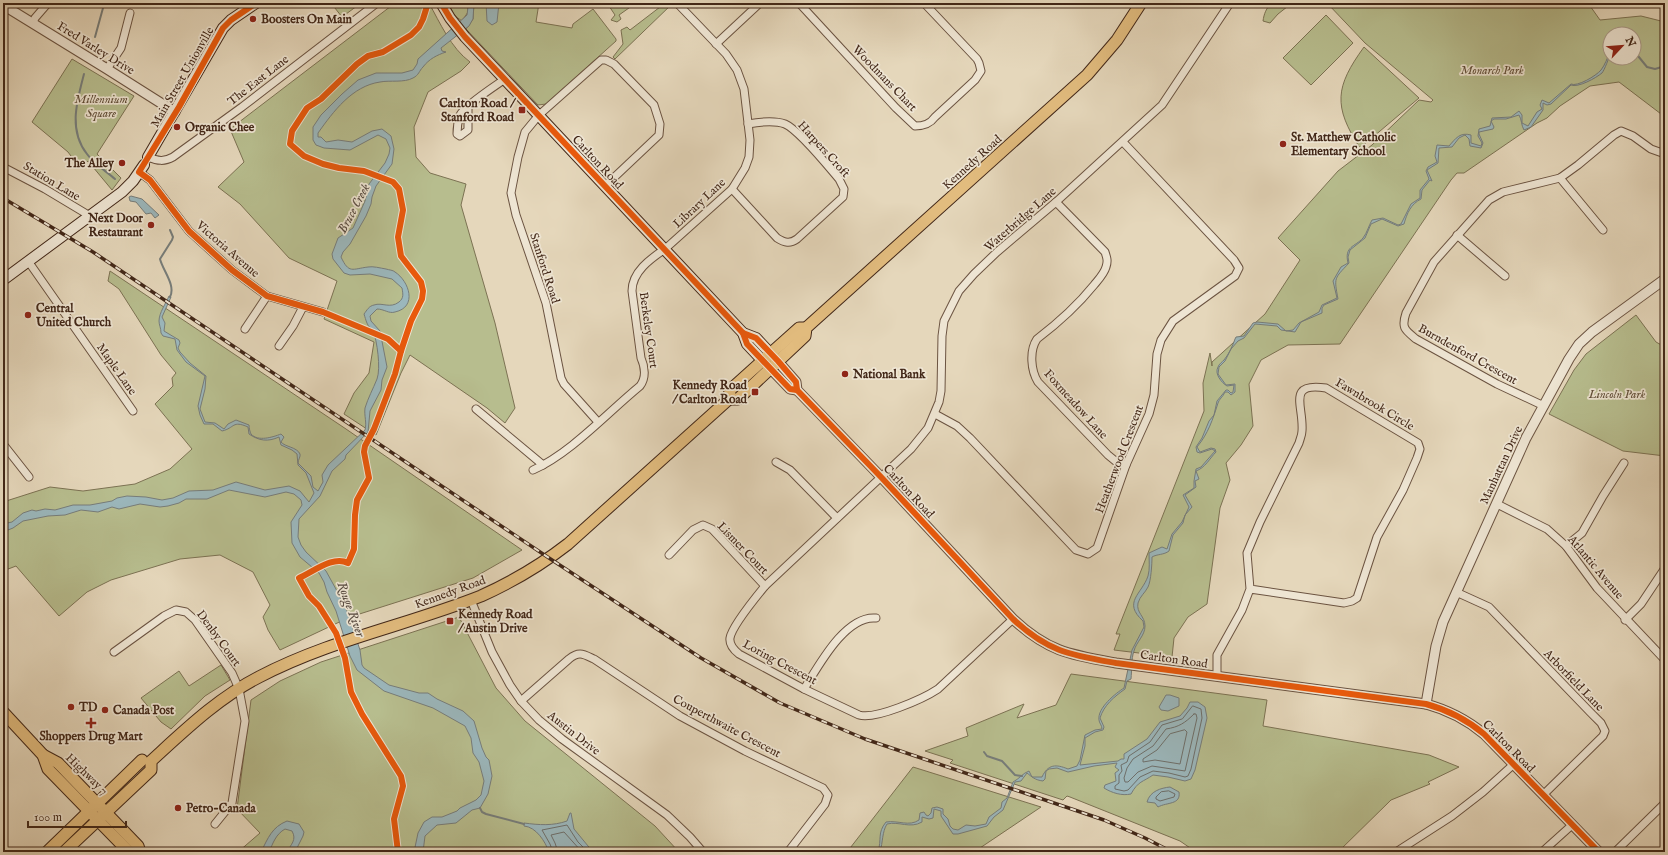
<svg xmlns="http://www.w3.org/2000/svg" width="1668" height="855" font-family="'IM FELL English',serif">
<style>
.green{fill:#b7bd8e;stroke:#7c7253;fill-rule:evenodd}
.water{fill:#9bb7bc;stroke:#777d7a}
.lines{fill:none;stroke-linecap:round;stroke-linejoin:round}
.shore{stroke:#6e6f6a;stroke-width:1}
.stream{stroke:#777d7a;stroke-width:2}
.minor-casing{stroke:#6b5341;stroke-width:9}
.tertiary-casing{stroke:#6b5341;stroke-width:11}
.secondary-casing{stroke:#422718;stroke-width:12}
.primary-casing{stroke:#422718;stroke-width:13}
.minor{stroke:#eee5d3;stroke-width:7}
.tertiary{stroke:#eee5d3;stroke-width:9}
.secondary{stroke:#eee5d3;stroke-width:10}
.primary{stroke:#e2bc7e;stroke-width:11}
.rail-casing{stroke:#422718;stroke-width:3.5}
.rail{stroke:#eee5d3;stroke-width:2;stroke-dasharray:6;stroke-linecap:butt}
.cycleway-casing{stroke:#eee5d3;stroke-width:8}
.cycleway{stroke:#e8590c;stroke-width:6}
.poi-dot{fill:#8f2418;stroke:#eee5d3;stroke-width:1.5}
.labels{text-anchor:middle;stroke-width:3.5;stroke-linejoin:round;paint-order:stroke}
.poi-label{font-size:12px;font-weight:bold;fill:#422718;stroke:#eee5d3;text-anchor:start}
.street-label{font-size:12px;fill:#422718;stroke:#eee5d3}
.park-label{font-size:12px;font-style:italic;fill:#5f4c36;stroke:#eee5d3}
.water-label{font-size:13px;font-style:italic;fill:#584b41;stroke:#eee5d3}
</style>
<rect width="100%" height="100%" fill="#e5d7bb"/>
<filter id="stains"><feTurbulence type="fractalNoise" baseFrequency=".005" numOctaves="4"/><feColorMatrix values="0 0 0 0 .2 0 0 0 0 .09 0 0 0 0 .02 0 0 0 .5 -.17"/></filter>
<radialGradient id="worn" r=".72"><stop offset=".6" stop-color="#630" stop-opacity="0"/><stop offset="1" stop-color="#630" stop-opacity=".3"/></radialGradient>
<g class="green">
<polygon points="331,3 361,3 342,17"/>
<path d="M 395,3 L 429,3 C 440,23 451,48 470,62 L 461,71 L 428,92 L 414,127 L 416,157 L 430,173 L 466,184 L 461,205 L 495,323 L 515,408 L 505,423 L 487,408 L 410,355 L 401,373 L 376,435 L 344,414 L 354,393 L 369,373 L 374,342 L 324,319 L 337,281 L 289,258 L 240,204 L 218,187 L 244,162 L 230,129 Z"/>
<polygon points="448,3 467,3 468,12 462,21 455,16"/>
<polygon points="474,3 539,3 536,22 572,28 573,24 593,9 616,39 616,41 546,104 538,105 466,29 473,19"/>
<polygon points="607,3 636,3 619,15 621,19 617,22 611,20 615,15"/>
<polygon points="657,3 672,4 615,59 613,57 623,44 621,30 627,27 630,30 660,7"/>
<path d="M 1272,3 L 1292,3 L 1278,14 L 1270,23 L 1263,21 C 1264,14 1266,8 1272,3 Z"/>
<path d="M 1327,3 L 1588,3 L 1600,20 L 1641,16 L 1665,22 L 1665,117 L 1619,82 L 1590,86 L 1560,106 L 1547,118 L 1537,123 L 1464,173 L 1457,173 L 1451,180 L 1340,344 L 1288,345 L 1261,360 L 1249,384 L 1253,426 L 1241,445 L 1226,463 L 1230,480 L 1220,508 L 1207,604 L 1188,617 L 1174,638 L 1172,657 L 1114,650 L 1120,634 L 1116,634 L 1204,411 L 1203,383 L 1210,353 L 1212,366 L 1212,362 L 1265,314 L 1300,260 L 1278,238 L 1338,171 L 1372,145 L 1419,100 L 1431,102 L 1433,100 L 1365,43 ZM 1610,34 L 1634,34 L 1634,58 L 1610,58 Z"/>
<polygon points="1326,15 1353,43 1311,85 1283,58"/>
<path d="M 1364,47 L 1419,98 L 1360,148 C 1333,106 1335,87 1364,47 Z"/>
<polygon points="72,59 134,96 97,154 121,178 112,190 88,161 80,168 68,152 32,122"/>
<polygon points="110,271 346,429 522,550 473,578 350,617 280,650 268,630 263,617 270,605 253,572 220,555 180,559 111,580 87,592 59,616 16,566 3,571 3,502 50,487 83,491 135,484 170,469 192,449 155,404 173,386 172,378 176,373 161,355 119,289 108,281"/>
<polygon points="1636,315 1656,342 1665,347 1665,456 1623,451 1549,414 1574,370 1586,354"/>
<polygon points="459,617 496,688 525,721 655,826 679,852 238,852 260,833 237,809 251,700 280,681 321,662"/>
<polygon points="221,665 230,680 205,696 171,729 161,722 141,698 179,671 189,686"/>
<polygon points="1071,674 1267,700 1263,726 1429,755 1459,767 1428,782 1430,784 1391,800 1338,852 1196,852 1180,841 1070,797 1067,796 1063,800 950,763 953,760 925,751 968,736 966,728 1024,704 1017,718 1056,705"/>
<polygon points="913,767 1041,807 974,852 847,852"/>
</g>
<g class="water">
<path d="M 467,3 L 474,3 L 473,19 L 469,26 L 441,48 L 442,51 L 446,52 C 437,55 429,59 423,67 C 419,71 419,75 413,78 C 404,83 390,80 380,82 C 352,86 333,112 318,133 L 318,137 L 321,137 L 326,142 L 338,140 L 352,142 L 372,131 L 382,129 L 391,136 L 394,149 L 392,164 L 376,186 L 372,197 L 371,204 L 366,216 L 350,244 L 343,252 L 341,257 C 349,274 352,269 368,267 C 373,266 380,268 386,269 C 389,270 393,270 395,272 C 409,281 418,307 395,312 C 389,314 384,309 377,309 L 370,316 L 371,321 L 380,331 L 387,367 L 382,380 L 381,390 L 370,411 L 368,432 L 346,455 L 345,459 L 332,471 L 320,496 L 299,519 L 298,537 L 301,545 L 306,552 L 326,571 L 337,591 L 347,611 L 360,650 L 362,665 L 364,668 L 389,685 L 419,693 L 428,693 L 437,699 L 463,711 L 474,721 L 482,748 L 486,757 L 489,760 L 492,776 L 488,794 L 480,808 L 472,810 L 456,823 L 437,825 L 425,836 L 423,852 L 414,852 L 418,833 L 424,822 L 432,817 L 442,817 L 457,811 L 460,808 L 476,800 L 481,795 L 484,781 L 479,762 L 473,753 L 471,738 L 465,726 L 433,708 L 384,691 L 357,670 L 350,656 L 336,611 L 327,592 L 324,582 L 319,573 L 300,557 L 292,543 L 291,522 L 302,505 L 301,500 L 294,494 L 286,492 L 265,497 L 229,490 L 207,499 L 186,499 L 179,503 L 168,506 L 160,507 L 140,504 L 119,509 L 112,507 L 98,512 L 81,510 L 65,515 L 48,516 L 23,521 L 13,528 L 3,532 L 3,524 L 12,522 L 23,513 L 32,510 L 36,511 L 45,509 L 55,510 L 73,505 L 90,505 L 112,501 L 117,498 L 127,496 L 146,497 L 162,500 L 173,498 L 189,491 L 213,490 L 236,482 L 265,490 L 289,486 L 300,491 L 309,502 L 314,493 L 306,473 L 298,465 L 297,454 L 292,450 L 281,445 L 279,437 C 268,442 259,441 249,434 L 248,427 C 232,420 235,428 222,431 L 213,424 L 204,424 L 200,415 L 198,406 L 205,376 L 186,362 L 177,350 L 175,339 L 163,336 L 161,333 C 161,328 159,325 159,321 C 159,313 166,303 169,296 L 171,297 L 162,317 L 165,323 L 164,331 L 179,340 L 180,343 L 178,348 L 180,352 L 190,363 L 206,376 L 205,389 L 200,409 L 205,422 L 215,423 L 224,429 L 228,424 L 236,420 L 249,425 C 249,428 250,432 251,434 C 258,442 273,437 281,434 L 284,437 L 281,442 C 285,447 297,447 300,454 C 301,456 298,460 298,463 L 311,476 L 313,487 L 318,491 L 323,482 L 322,475 L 328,465 L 365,430 C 367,423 364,416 365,408 C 368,398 373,389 377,379 C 381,368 377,341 373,330 C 367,327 366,320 364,314 C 367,310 369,306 374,305 C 382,302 390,309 399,302 C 404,298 403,294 402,288 L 392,279 L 370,274 L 350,275 L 344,273 L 333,259 L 332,254 L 338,238 L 353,228 L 365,201 L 369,184 L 385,163 L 389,154 L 390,148 L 386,139 L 378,135 L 350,150 L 324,148 L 316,145 L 313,140 L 313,127 L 321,115 L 342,94 L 358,80 L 376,73 L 402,73 L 413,70 L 417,64 L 418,59 L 467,15 L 468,7 Z"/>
<polygon points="486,3 499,3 497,22 492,25 487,21"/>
<path d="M 1610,53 C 1610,56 1604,71 1602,73 C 1596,78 1578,88 1571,85 L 1551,104 L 1547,105 L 1543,103 L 1543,110 L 1531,127 L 1524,130 C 1521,125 1522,120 1519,115 L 1506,119 L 1494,119 L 1491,121 L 1494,127 L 1493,129 L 1479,132 L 1479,134 L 1483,143 L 1481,148 L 1470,146 L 1469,139 L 1465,135 L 1459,138 L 1452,147 L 1439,148 L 1438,163 L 1427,170 L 1432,181 L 1430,180 L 1422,190 L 1421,199 C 1411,204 1407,213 1404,224 L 1398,226 L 1382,219 L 1371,224 L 1365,238 L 1350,250 L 1348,257 L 1349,263 C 1334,279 1334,277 1338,299 L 1324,305 L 1322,308 L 1322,313 L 1301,322 L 1295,332 L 1281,330 L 1277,326 L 1255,324 L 1244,338 L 1238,341 L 1231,349 L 1225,361 L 1219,367 L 1218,374 L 1226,385 L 1235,384 L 1235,392 L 1231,395 L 1228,392 L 1225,392 C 1223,397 1219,399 1218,403 C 1213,419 1208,434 1197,447 L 1200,452 L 1211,448 L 1215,449 L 1216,452 C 1210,458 1205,468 1196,471 L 1199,479 L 1195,481 L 1196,487 L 1185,495 L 1192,507 L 1185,515 L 1183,523 L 1173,535 L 1169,551 C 1164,555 1157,554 1152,557 C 1152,564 1151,581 1148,587 C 1145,593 1140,596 1138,603 C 1136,613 1145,616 1145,626 C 1145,636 1136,642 1134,651 C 1131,659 1132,670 1131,679 L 1127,681 L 1125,689 C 1114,697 1104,705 1100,718 L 1104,727 L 1103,730 L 1095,732 L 1085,738 L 1085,746 L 1080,765 L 1118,761 L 1121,759 L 1124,759 L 1124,754 L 1147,739 L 1160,722 L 1180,716 L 1187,708 L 1190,702 L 1198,702 L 1205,707 L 1207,718 L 1195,770 L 1191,779 L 1185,781 L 1168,777 L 1153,775 C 1143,782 1138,781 1131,794 C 1122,796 1112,793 1104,788 L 1105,785 L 1116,781 L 1115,773 L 1119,770 L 1115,767 L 1117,763 L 1094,766 L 1068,772 L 1057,768 L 1049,769 L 1046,771 L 1045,779 L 1043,781 C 1035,780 1032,777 1027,773 L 1021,781 L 1015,782 L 1003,810 L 994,817 L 987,826 L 958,834 L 953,834 L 941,816 L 941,811 L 934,809 L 933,818 L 929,819 L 922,817 L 922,822 C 910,829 899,821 887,824 C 882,832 883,842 880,852 L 878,852 C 882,839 877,833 886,822 C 898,820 909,827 919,820 L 920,813 L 924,812 L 926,815 L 928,816 L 931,813 L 932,808 L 937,807 L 943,809 L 943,814 L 948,819 L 950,826 L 953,829 L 958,830 L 966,825 L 975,826 L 986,824 L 989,817 L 1001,808 L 1002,802 L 1007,798 L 1013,782 C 1019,779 1023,773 1029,771 L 1032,777 L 1042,777 C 1048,764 1056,764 1068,769 L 1077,766 L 1080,760 L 1085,735 L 1095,730 L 1102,729 C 1102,725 1099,723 1099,720 C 1097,708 1116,693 1124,688 L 1132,650 L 1144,627 L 1143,621 C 1122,602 1142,594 1148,576 C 1150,569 1149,561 1149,553 L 1162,547 L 1167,549 L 1172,534 L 1182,522 L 1189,507 L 1183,495 L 1194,488 L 1194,481 L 1196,469 L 1201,467 L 1215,451 L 1212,449 L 1200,453 L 1197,452 L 1196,447 L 1202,438 L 1209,421 L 1214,415 L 1217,401 L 1226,390 L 1228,390 L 1231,393 L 1233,392 L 1234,385 L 1227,386 C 1222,383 1214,374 1218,367 C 1219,364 1222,362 1224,360 C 1229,354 1233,345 1235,339 L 1236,337 L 1244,336 L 1253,323 L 1257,322 L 1278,324 L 1286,331 L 1293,330 L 1299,323 L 1319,312 L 1322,305 L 1337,298 L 1333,281 L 1341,267 L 1348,263 C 1344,246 1355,247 1363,238 C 1367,233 1369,225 1372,220 L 1383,218 L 1398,225 L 1401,224 L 1411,204 L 1420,198 L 1420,190 L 1429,179 L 1426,171 L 1428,167 L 1437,162 L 1435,156 L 1437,145 L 1449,146 C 1456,138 1460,132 1471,135 L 1471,143 L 1481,146 L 1482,143 L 1478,136 L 1479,129 L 1490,126 L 1492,118 L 1511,117 L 1519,111 L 1522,115 L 1522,123 L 1528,126 L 1537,112 L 1542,109 L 1540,105 L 1542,100 L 1549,103 L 1571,84 C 1577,87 1596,76 1601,70 C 1605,65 1607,58 1610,53 Z"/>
<polygon points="131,196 142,199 159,215 155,218 151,213 146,214 136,202 130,201 129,197"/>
<polygon points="1166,695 1170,695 1179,698 1179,706 1168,711 1161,710 1159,707"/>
<path d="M 1170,787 L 1179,792 C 1181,805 1167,802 1158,807 L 1155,803 L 1147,802 C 1150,791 1161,788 1170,787 Z"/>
<path d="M 570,813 L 571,813 L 574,829 L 593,852 L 549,852 C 545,841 536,827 524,826 L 524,823 C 539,825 553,826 567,821 Z"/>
<path d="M 287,821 L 299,824 L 304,832 L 303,836 L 295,852 L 287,852 C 291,844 297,840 292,831 L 285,829 C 276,834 273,843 269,852 L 261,852 C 268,838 272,827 287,821 Z"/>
</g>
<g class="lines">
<g class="shore">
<polygon points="1193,706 1201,709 1202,718 1191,769 1188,776 1185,777 1169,773 1153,771 1140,777 1128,790 1124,791 1115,789 1115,786 1119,783 1119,775 1122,771 1121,765 1127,762 1129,756 1150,742 1162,725 1182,719"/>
<path d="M 1194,714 L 1196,714 L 1197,718 L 1185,771 L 1152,766 L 1138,772 L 1128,782 L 1125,782 L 1124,778 L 1127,768 L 1133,759 L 1153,746 L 1166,729 C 1179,727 1185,723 1194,714 Z"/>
<polygon points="1185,730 1187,732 1180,764 1155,760 1143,762 1143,759 1157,750 1170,734"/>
<polygon points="1169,791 1175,794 1174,797 1160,801 1156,799 1156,797 1161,792"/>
<polyline points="553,852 550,844 542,830 567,825 578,842 588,852"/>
<polyline points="558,852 555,843 551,835 564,832 582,852"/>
</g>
<g class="stream">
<polyline points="95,37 103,8 102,3"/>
<polyline points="1634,51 1647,67 1655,69 1665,66"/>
<path d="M 84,74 C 77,101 68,130 87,154 C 94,164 106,171 115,179"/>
<path d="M 170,230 L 173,237 L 172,240 L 160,259 C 163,271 176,285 170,297"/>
<polyline points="984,752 987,756 1002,761 1015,775 1022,776"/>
<polyline points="480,808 482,812 486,814 524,824"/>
</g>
<g class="minor-casing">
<g id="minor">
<path d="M 799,3 L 896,108 L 915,126 C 924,126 930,124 935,117 L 975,80 L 981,71 L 979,63 L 977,59 L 924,3"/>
<polyline points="33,23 35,18 48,3"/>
<polyline points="716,44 760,3"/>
<polyline points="107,69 121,48 130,13"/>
<path d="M 468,108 L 468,130 L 460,136 L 457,134 C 457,128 458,121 460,115 C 464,106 495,86 505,79"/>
<path d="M 148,157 C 158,161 164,162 173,157 L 242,107 L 377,3"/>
<polyline points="3,167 45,189 90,216"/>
<polyline points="139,172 150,180 189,231 232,270 267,296 323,312"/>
<polyline points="1560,178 1603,230"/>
<path d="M 732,189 L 777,238 C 785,243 790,244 797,239 L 843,197 L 844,189 L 839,179 C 828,166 799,130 785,124 C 774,120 759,122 748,124"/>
<path d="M 1056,202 L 1105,252 C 1107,258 1108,261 1106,267 C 1104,274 1098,280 1094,285 C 1077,306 1058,323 1037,339 C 1029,351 1031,371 1038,382 L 1108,455 L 1119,464 L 1126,465"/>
<polyline points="1457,235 1505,276"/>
<polyline points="28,261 133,411"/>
<polyline points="245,329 267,296"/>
<polyline points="279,346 293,326 303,307"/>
<path d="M 1544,406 L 1497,384 L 1416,339 C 1405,330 1401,328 1406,313 L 1434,262 L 1489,200 L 1503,192 L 1560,178 L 1578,165 L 1614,135 L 1621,131 L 1633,136 L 1651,149 L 1665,154"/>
<polyline points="476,409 543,465"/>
<polyline points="935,414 957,426 970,438 1076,550 1088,554 1097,548 1126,465 1149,414 1154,395 1157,354 1161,340 1173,321 1235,276 1239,268 1234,260 1123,142"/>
<polyline points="598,422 564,384 561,378 546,303 516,215 511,193 518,157 525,132 539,115 601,60 606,60 614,64 654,105 660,124 659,135 605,186"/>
<polyline points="3,444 29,477"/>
<polyline points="776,462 790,470 837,518"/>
<path d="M 533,470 C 571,453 607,413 640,386 C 646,378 645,367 641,358 L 632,291 C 632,272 650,259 665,249 L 732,189 L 745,168 L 749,157 L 750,140 L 744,89 L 737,70 L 726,54 L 677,3"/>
<polyline points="1497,504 1547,529 1566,546 1597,588 1665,660"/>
<polyline points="1566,546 1582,533 1603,496 1624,463"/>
<polyline points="669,555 693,530 703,525 712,529 765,586"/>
<polyline points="1456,592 1489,607 1590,712 1601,723 1605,731 1603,736 1543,795"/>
<polyline points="471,600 492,652 510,685 521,701 539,720 562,739 667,815 690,837 703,852"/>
<path d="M 1013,619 L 938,689 C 923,699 875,720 859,715 L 804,689 L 739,654 C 734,650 729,645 730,638 C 732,626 756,597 765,586 L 911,449 L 928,428 L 939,402 L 941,391 L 942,336 L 944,321 L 959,291 L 974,274 L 997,252 L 1056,202 L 1162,105 L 1230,3"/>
<polyline points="1625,620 1641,604 1665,568"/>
<polyline points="114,652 164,616 176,610 186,612 195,620 232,673 239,689 245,721 232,803 215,824"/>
<path d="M 1217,676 L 1217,655 L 1242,610 L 1250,589 L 1247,553 L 1260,522 L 1299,443 C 1300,439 1302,435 1302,431 C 1304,406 1286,382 1326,388 L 1418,443 L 1420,449 L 1417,458 L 1403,490 L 1377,537 L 1357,598 L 1352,601 L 1344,603 L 1250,589"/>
<path d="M 804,689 C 818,667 845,615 876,618"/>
<path d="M 521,701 L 569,659 C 579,651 583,654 594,659 L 680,716 L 745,751 L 823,788 L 828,795 L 825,804 L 788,852"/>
<polyline points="1396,852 1452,816 1483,792 1514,764"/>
<polyline points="1542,852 1572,825"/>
<polyline points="1615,852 1665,803"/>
</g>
</g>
<g class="tertiary-casing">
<g id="tertiary">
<polyline points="3,5 107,69 175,112"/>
<path d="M 774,357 L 796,382 L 797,390 L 881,477 L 1013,619 C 1048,652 1071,655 1116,663 L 1426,704 C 1448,710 1466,719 1484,734 L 1599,852"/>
<polyline points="766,364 790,389 797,390"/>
<polyline points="1426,704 1436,646 1443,622 1526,438 1569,359 1579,344 1592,332 1665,279"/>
</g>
</g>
<g class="secondary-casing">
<g id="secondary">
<polyline points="441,3 450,18 465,37 743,333 747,344 762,360"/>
<polyline points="148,157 223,28 231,20 256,3"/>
<polyline points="3,280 122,192 133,181 144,165"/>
<polyline points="743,333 756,338 770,353"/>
</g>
</g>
<g class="primary-casing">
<g id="primary">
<polyline points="729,399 738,399 805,336 806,328 1087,75 1117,40 1141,3"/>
<polyline points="3,712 43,755 48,769 129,852"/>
<polyline points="43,755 58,763 138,846 140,852"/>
<polyline points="47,852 142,760"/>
<path d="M 64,852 L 151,770 L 151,761 C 185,730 218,698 259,677 C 329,640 408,625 481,596 C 512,582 541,565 568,544 L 729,399 L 730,390 L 799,328 L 806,328"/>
</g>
</g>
<use href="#minor" class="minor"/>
<use href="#tertiary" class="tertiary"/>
<use href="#secondary" class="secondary"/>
<use href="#primary" class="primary"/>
<g class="rail-casing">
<polyline id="rail" points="3,198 93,252 549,558 701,658 780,703 865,739 1104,820 1145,838 1172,852"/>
</g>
<use href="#rail" class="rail"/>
<g class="cycleway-casing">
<g id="cycleway">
<polyline points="256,3 231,20 223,28 179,107 139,172 150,180 189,231 232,270 267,296 323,312 388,339 401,351"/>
<polyline points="441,3 450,18 465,37 743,333 747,344 790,389 797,390"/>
<path d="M 743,333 L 756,338 L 778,361 L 796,382 L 797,390 L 881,477 L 1013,619 C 1048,652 1071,655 1116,663 L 1426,704 C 1448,710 1466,719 1484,734 L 1599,852"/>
<path d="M 398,852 L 394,819 L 403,786 L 401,776 L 362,714 L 351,692 L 345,658 L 336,633 L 319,606 L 309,596 L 299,578 C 313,572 333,555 348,563 L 354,549 L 355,515 L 357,500 L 369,478 L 364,452 L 365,446 L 374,429 L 395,374 L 401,351 L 411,321 L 422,299 L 423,291 L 421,282 L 401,256 L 398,237 L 403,210 L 399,189 L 393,182 L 364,171 L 339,168 L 323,164 L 304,156 L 290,144 L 292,131 L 307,108 L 321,99 L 357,64 L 368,56 L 383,52 L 411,35 L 419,27 L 423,19 L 428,3"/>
</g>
</g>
<use href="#cycleway" class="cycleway"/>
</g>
<g class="poi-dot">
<circle cx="253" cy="19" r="4"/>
<rect x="518" y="106" width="8" height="8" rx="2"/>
<circle cx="177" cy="127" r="4"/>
<circle cx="1283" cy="144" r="4"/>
<circle cx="122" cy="163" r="4"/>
<circle cx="151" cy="225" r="4"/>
<circle cx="28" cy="315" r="4"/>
<circle cx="845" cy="374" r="4"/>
<rect x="751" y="388" width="8" height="8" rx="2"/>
<rect x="446" y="617" width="8" height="8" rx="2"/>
<circle cx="71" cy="707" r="4"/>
<circle cx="105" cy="710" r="4"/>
<path d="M89 717h4v4h4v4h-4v4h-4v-4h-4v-4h4z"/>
<circle cx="178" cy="808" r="4"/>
</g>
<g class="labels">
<g class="poi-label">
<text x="261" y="23">Boosters On Main</text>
<text x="514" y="107" text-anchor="end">Carlton Road /<tspan x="514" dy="14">Stanford Road</tspan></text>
<text x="185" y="131">Organic Chee</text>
<text x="1291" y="141">St. Matthew Catholic<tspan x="1291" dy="14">Elementary School</tspan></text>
<text x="114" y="167" text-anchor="end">The Alley</text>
<text x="143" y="222" text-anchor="end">Next Door<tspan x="143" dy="14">Restaurant</tspan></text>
<text x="36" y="312">Central<tspan x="36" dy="14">United Church</tspan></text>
<text x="853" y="378">National Bank</text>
<text x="747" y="389" text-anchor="end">Kennedy Road<tspan x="747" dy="14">/ Carlton Road</tspan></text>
<text x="458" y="618">Kennedy Road<tspan x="458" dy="14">/ Austin Drive</tspan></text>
<text x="79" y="711">TD</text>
<text x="113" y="714">Canada Post</text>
<text x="91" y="740" text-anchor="middle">Shoppers Drug Mart</text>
<text x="186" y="812">Petro-Canada</text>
</g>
<g class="street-label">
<text transform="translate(96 48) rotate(32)" y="4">Fred Varley Drive</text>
<text transform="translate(182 77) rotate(-60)" y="4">Main Street Unionville</text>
<text transform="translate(885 78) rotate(46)" y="4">Woodmans Chart</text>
<text transform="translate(258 80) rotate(-38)" y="4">The East Lane</text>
<text transform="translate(824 149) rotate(48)" y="4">Harpers Croft</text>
<text transform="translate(598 162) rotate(47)" y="4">Carlton Road</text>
<text transform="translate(972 162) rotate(-42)" y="4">Kennedy Road</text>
<text transform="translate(52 181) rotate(31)" y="4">Station Lane</text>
<text transform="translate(699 203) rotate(-43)" y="4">Library Lane</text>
<text transform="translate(1020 219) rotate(-41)" y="4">Waterbridge Lane</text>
<text transform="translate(228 249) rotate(41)" y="4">Victoria Avenue</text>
<text transform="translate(545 268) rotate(72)" y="4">Stanford Road</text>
<text transform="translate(649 330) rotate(82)" y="4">Berkeley Court</text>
<text transform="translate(1468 354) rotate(29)" y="4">Burndenford Crescent</text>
<text transform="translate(117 369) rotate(55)" y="4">Maple Lane</text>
<text transform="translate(1076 404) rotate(48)" y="4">Foxmeadow Lane</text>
<text transform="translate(1375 404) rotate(31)" y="4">Fawnbrook Circle</text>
<text transform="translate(1119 459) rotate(-69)" y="4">Heatherwood Crescent</text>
<text transform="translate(1501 465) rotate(-65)" y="4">Manhattan Drive</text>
<text transform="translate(909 491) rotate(47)" y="4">Carlton Road</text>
<text transform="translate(743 548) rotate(46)" y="4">Lismer Court</text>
<text transform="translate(1596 567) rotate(50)" y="4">Atlantic Avenue</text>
<text transform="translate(450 592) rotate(-20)" y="4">Kennedy Road</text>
<text transform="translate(219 638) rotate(54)" y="4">Denby Court</text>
<text transform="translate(1174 659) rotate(8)" y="4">Carlton Road</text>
<text transform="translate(780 662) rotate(28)" y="4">Loring Crescent</text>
<text transform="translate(1574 680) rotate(46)" y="4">Arborfield Lane</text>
<text transform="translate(727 726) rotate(28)" y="4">Couperthwaite Crescent</text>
<text transform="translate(574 733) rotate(38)" y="4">Austin Drive</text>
<text transform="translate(1509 746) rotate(45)" y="4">Carlton Road</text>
<text transform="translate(87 774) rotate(44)" y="4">Highway 7</text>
</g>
<g class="park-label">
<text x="1492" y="74">Monarch Park</text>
<text x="101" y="103">Millennium<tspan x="101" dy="14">Square</tspan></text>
<text x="1617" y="398">Lincoln Park</text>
</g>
<g class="water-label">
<text transform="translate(353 208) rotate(-62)" y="5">Bruce Creek</text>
<text transform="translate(352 609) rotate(70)" y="5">Rouge River</text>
</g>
</g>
<rect width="1668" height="855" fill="none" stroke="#e5d7bb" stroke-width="16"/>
<rect x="4" y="4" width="1660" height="847" fill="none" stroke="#422718" stroke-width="2"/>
<rect x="8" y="8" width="1652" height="839" fill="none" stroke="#422718"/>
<g transform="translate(1622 46) rotate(64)"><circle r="19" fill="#eee5d3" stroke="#a99988"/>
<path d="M0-3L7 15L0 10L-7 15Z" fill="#8f2418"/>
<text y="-6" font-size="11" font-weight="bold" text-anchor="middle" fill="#422718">N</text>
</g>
<path d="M28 821v6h98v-6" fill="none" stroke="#422718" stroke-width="2"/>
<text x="34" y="821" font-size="12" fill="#422718" stroke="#eee5d3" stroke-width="3" paint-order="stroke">100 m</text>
<rect width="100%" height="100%" filter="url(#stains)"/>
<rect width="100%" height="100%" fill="url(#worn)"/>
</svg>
